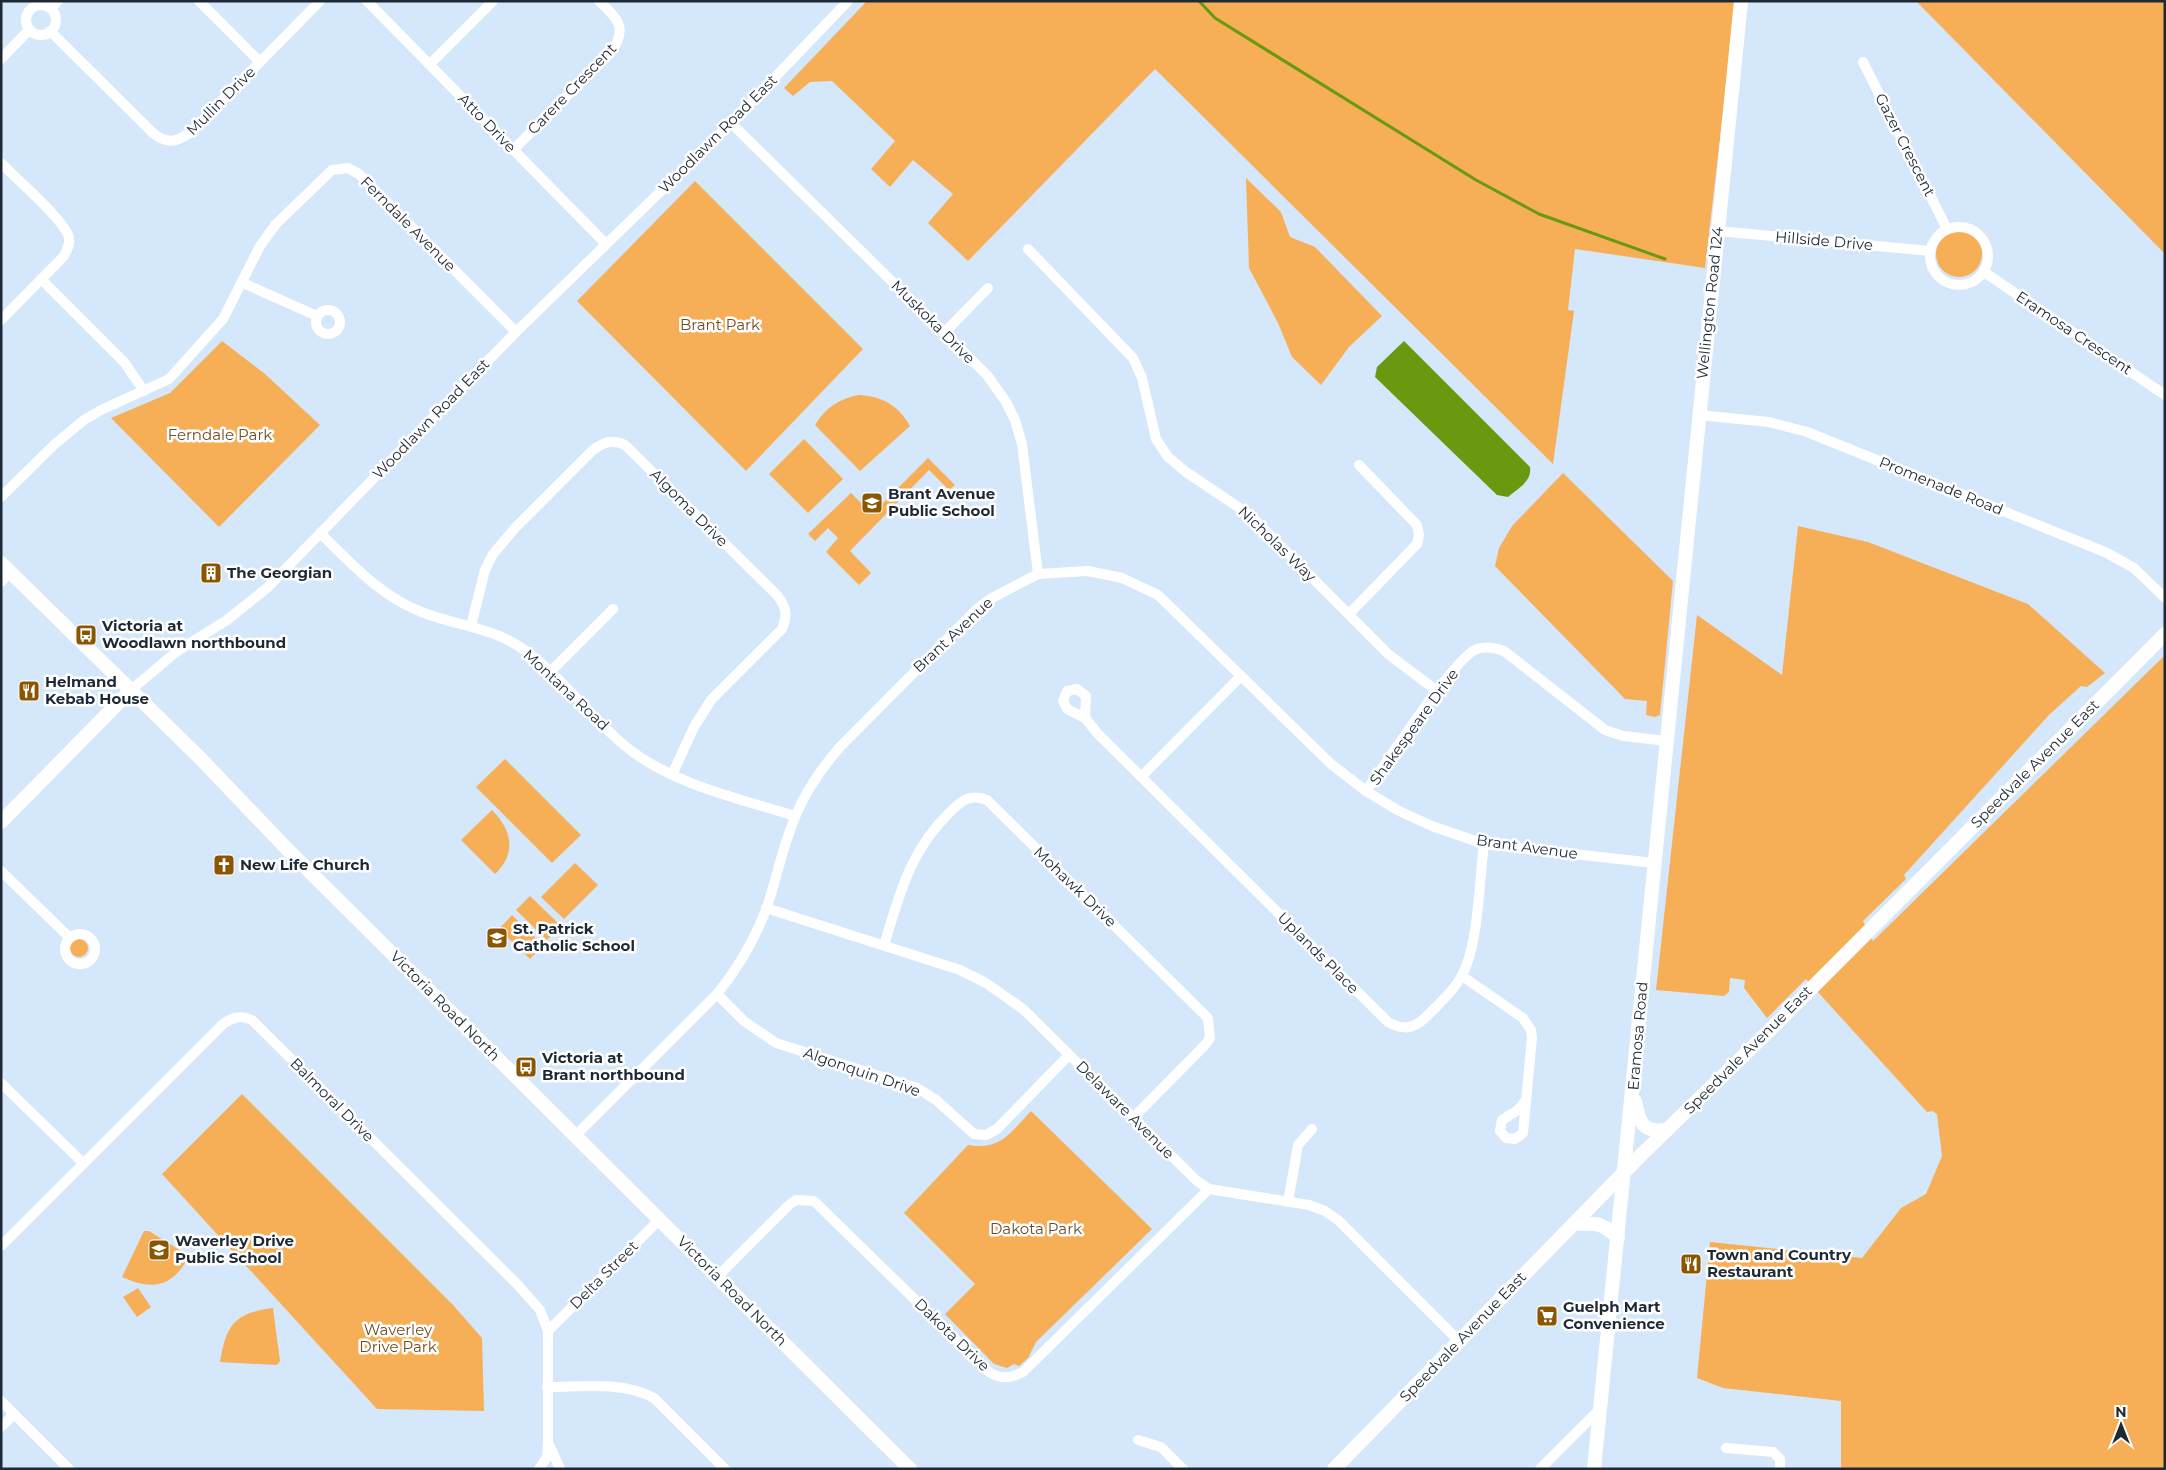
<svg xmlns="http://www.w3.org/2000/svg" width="2166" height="1470" font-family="Montserrat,sans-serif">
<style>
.green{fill:#f7af57}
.water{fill:#68990f}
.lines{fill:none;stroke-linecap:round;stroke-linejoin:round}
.stream{stroke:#68990f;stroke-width:3}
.minor{stroke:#fff;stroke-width:10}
.secondary{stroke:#fff;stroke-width:14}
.labels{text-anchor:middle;stroke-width:5;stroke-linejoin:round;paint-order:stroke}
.street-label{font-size:15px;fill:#1e2935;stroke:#fff}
.park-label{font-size:15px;fill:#704d20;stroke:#fff}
.poi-label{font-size:15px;font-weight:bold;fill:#1e2935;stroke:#fff;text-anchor:start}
</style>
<rect width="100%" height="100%" fill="#d5e7fa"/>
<g class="green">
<polygon points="867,1 1736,1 1705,268 1575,249 1568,310 1574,311 1553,464 1155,69 968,261 928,223 953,194 913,160 890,187 871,169 895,141 832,81 810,82 793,96 784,88"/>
<polygon points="1916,1 2165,1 2165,254"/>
<polygon points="1246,178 1281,212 1290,237 1315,247 1382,316 1349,347 1321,385 1292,357 1278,323 1249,268"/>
<polygon points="695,181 863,349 746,471 577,301"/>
<circle cx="1959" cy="254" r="23"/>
<polygon points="222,341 265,374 320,425 219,527 111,418 170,393"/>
<path d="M 858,395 C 882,396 898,405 910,426 L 860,471 L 815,425 C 825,408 839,399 858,395 Z"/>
<polygon points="804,439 843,479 808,513 769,474"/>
<polygon points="928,458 955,485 949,490 929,470 850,551 871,573 859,585 826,552 838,538 828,528 815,541 808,534 851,493 870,512 874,512"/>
<polygon points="1563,473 1673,581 1660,715 1655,717 1646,715 1647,701 1625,699 1495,566 1499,548 1512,526"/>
<polygon points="1798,526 1868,542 2028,604 2105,673 2087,687 2081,686 2049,715 1904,875 1906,879 1863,921 1873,941 2165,655 2165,1469 1841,1469 1841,1401 1723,1388 1697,1378 1710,1242 1862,1258 1901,1208 1926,1194 1942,1156 1937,1114 1932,1111 1927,1112 1806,979 1767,1018 1744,988 1745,980 1730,978 1729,992 1724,996 1656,990 1697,615 1782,675"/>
<polygon points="505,759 581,835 552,863 476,787"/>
<path d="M 492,810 C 512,830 517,853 495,874 L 461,840 Z"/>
<polygon points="575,863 598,885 564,919 541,897"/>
<polygon points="530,896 561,926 547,940 516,910"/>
<polygon points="512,915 543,945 530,959 499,929"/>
<circle cx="79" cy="948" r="9"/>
<polygon points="242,1094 453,1305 482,1338 484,1411 377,1409 162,1174"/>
<path d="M 1031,1111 L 1152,1229 L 1036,1342 L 1028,1358 L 1019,1366 L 1014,1364 L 1007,1368 L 994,1364 L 945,1314 L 975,1284 L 904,1213 L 968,1145 C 1000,1151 1011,1132 1031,1111 Z"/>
<path d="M 144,1231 L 149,1231 L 189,1256 C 173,1287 153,1291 122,1277 Z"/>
<polygon points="138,1288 151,1307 137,1317 123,1297"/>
<path d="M 273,1308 L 280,1361 L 277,1365 L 220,1362 C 226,1325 234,1313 273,1308 Z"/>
</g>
<path class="water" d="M 1404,341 L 1530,467 C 1532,482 1518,488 1508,497 L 1497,495 L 1375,377 L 1377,367 Z"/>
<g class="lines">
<polyline class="stream" points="1199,1 1215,18 1476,180 1539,214 1665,259"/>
<g class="minor">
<polyline points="199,1 260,62"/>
<polyline points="367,1 606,244"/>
<circle cx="41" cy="20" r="15"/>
<polyline points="51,8 58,1"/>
<path d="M 50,31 L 153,133 C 167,145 178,142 192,131 L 320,1"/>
<polyline points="1,59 29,30"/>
<polyline points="1863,62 1947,229"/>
<polyline points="430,64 493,1"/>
<polyline points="731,123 987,375 1006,402 1015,420 1022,444 1038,574"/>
<path d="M 513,150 L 612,51 C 628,27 617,18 599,1"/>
<path d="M 1,163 C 15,178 66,221 69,238 C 70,245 67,250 64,256 L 1,320"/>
<circle cx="1959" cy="256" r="29"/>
<polyline points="1718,231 1930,251"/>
<polyline points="1028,249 1133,358 1142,378 1156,439 1168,457 1186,472 1250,515 1388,654 1437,691"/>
<polyline points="1984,272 2165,395"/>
<polyline points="41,279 124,362 144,391"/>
<polyline points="243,283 317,316"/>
<circle cx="328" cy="322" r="12"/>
<polyline points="944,333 988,288"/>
<polyline points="1699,415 1769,422 1807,432 2105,552 2134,568 2165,598"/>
<polyline points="1,497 55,444 84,420 101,410 169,379 223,319 260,246 276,224 332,170 348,168 359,174 516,332"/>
<path d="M 320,533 C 352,564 381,597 424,613 C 456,625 492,628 520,647 C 560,674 588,715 625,746 C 673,785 738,798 795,816"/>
<polyline points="1,582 10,572"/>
<polyline points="1349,614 1417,544 1419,535 1417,525 1359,465"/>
<path d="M 471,626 L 485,570 L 493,554 L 515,528 L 593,450 C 604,442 612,439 625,445 L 777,595 C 786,607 788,614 782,629 L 711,700 L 694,727 L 672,775"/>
<polyline points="550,672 613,609"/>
<polyline points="131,690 176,652 227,620 267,588 516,332 731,123 848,1"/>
<path d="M 1085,718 L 1086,696 L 1077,689 L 1067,691 L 1063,701 L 1067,709 L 1085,718 L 1098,734 L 1388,1022 C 1407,1033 1418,1026 1431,1012 C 1442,1001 1454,990 1461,977 C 1479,946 1479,880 1484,844"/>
<polyline points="1141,777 1241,676"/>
<path d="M 1366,791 C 1384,767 1455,656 1477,649 C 1487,646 1495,648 1504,651 L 1605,730 L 1623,736 L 1667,741"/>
<polyline points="1,871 69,937"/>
<polyline points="766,908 960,970 986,983 1023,1009 1197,1181 1209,1189 1309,1205 1325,1211 1338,1220 1459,1341"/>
<circle cx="80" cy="949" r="15"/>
<path d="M 884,945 C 900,894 909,853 948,814 C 961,801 969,793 987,800 L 1208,1018 L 1210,1038 L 1204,1046 L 1133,1118"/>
<polyline points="1462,976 1523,1018 1531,1030 1532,1038 1523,1133 1515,1139 1506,1138 1500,1131 1502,1120 1518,1110 1526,1100"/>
<polyline points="717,994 744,1021 776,1043 917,1088 936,1100 974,1134 986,1135 997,1129 1069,1055"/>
<polyline points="1,1083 83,1163"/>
<path d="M 576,1135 L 717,994 C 738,968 755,939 767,907 C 777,877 783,845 796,815 C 806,790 822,768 839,748 L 976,610 L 990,599 L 1038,574 L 1088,571 L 1122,578 L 1158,595 L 1331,764 L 1366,791 L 1397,810 L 1432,826 L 1484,844 L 1654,863"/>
<polyline points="1288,1202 1298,1145 1312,1129"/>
<path d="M 1,1246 L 223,1024 C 233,1017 241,1015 252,1020 L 517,1284 L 540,1310 L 548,1331 L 548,1442 L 547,1457 L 539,1469"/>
<path d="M 718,1276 L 789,1205 L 796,1200 L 814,1201 L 989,1372 C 1002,1380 1010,1378 1023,1372 L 1209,1189"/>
<polyline points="548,1331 660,1219"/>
<path d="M 547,1387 C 583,1387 622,1381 654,1398 L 725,1469"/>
<polyline points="1,1401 69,1469"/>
<polyline points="1,1427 14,1414"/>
<polyline points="1138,1440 1161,1447 1183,1469"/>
<polyline points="548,1442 560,1469"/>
<polyline points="1726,1448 1773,1452 1780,1459 1780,1469"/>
<polyline points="1540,1469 1601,1408"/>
</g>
<g class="secondary">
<polyline points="1,563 200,758 288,850 910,1469"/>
<polyline points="1,822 131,690"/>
<path d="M 1635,1101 C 1639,1123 1643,1133 1667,1130"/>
<path d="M 1574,1224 C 1596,1223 1602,1222 1618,1238"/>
<polyline points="1334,1469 1641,1155 1771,1029 2165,634"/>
<polyline points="1594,1469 1741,1"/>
</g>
</g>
<defs>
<g id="school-square" transform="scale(1.125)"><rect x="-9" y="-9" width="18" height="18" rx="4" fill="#8a5602" stroke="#fff"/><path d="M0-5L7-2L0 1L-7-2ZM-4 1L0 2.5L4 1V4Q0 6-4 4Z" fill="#fff"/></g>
<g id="building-square" transform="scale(1.125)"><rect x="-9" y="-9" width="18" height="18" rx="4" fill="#8a5602" stroke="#fff"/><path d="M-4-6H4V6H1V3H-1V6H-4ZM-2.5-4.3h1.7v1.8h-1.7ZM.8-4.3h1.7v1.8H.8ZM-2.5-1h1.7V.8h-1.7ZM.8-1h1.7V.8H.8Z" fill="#fff"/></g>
<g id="bus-square" transform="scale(1.125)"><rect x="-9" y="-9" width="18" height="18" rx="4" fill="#8a5602" stroke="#fff"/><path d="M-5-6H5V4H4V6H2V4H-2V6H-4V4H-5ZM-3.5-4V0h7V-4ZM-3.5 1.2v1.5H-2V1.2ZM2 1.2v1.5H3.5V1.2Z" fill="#fff"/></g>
<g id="restaurant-square" transform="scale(1.125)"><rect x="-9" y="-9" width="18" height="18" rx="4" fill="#8a5602" stroke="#fff"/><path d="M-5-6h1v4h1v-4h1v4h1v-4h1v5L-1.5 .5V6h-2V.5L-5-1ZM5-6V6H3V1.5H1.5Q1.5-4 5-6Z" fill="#fff"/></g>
<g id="church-square" transform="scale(1.125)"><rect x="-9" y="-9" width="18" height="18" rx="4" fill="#8a5602" stroke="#fff"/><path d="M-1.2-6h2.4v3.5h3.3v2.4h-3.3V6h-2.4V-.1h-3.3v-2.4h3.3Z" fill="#fff"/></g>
<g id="supermarket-square" transform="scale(1.125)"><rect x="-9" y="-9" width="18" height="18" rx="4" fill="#8a5602" stroke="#fff"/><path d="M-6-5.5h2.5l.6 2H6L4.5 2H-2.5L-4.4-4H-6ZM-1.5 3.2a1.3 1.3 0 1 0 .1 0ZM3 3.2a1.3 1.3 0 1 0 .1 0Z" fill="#fff"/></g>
</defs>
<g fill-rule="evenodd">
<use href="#school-square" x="872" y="503"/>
<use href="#building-square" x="211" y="573"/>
<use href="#bus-square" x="86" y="635"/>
<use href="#restaurant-square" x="29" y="691"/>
<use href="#church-square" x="224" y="865"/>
<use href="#school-square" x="497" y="938"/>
<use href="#bus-square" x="526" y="1067"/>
<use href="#school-square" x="159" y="1250"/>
<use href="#restaurant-square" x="1691" y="1264"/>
<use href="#supermarket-square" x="1547" y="1316"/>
</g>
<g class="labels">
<g class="street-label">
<text transform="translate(572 89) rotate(-46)" y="5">Carere Crescent</text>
<text transform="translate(221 101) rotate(-45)" y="5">Mullin Drive</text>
<text transform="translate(487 123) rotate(46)" y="5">Atto Drive</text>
<text transform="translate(718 134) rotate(-45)" y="5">Woodlawn Road East</text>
<text transform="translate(1905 145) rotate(63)" y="5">Gazer Crescent</text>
<text transform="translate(408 224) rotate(45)" y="5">Ferndale Avenue</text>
<text transform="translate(1824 241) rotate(5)" y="5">Hillside Drive</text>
<text transform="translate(1710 303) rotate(-84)" y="5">Wellington Road 124</text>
<text transform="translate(933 322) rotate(45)" y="5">Muskoka Drive</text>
<text transform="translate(2074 333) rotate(34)" y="5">Eramosa Crescent</text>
<text transform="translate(431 419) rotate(-46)" y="5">Woodlawn Road East</text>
<text transform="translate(1941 486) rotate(22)" y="5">Promenade Road</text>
<text transform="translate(689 508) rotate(45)" y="5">Algoma Drive</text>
<text transform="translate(1277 544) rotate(44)" y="5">Nicholas Way</text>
<text transform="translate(953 635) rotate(-43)" y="5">Brant Avenue</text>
<text transform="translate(566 690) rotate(43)" y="5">Montana Road</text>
<text transform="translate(1414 727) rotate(-54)" y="5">Shakespeare Drive</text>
<text transform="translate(2035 764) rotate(-45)" y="5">Speedvale Avenue East</text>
<text transform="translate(1527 847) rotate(8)" y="5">Brant Avenue</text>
<text transform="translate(1075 887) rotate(44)" y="5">Mohawk Drive</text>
<text transform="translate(1318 953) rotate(45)" y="5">Uplands Place</text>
<text transform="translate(445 1006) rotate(45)" y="5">Victoria Road North</text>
<text transform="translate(1638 1036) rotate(-85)" y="5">Eramosa Road</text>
<text transform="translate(1748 1050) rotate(-45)" y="5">Speedvale Avenue East</text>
<text transform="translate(862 1072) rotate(19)" y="5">Algonquin Drive</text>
<text transform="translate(332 1100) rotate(45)" y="5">Balmoral Drive</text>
<text transform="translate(1125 1110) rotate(45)" y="5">Delaware Avenue</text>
<text transform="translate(604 1275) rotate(-45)" y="5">Delta Street</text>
<text transform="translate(732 1291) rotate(45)" y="5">Victoria Road North</text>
<text transform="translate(952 1335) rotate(44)" y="5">Dakota Drive</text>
<text transform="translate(1463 1337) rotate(-46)" y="5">Speedvale Avenue East</text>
</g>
<g class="park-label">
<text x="720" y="330">Brant Park</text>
<text x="220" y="440">Ferndale Park</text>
<text x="1036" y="1234">Dakota Park</text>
<text x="398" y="1335">Waverley<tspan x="398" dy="17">Drive Park</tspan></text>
</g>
<g class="poi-label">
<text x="888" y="499">Brant Avenue<tspan x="888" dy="17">Public School</tspan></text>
<text x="227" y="578">The Georgian</text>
<text x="102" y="631">Victoria at<tspan x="102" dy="17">Woodlawn northbound</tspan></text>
<text x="45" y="687">Helmand<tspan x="45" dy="17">Kebab House</tspan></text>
<text x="240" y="870">New Life Church</text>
<text x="513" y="934">St. Patrick<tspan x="513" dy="17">Catholic School</tspan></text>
<text x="542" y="1063">Victoria at<tspan x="542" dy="17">Brant northbound</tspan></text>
<text x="175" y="1246">Waverley Drive<tspan x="175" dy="17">Public School</tspan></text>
<text x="1707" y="1260">Town and Country<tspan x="1707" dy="17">Restaurant</tspan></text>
<text x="1563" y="1312">Guelph Mart<tspan x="1563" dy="17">Convenience</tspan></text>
</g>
</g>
<rect width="2166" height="1470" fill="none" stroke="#1e2935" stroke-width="5"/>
<g transform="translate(2121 1425)" stroke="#ffffff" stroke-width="4" paint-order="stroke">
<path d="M0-4L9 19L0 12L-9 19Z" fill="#1e2935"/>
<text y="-8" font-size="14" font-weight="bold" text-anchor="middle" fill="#1e2935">N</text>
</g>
</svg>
